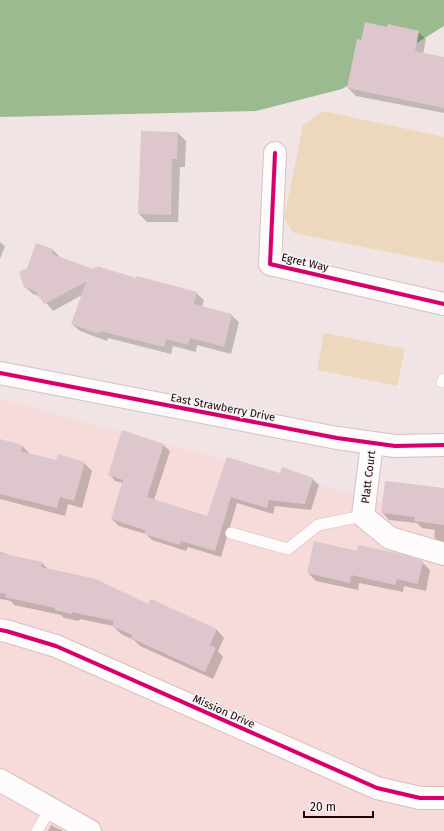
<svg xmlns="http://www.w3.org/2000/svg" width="444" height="831" font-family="'Fira Sans',sans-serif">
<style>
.built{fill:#f6dbda}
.green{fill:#edd8be}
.water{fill:#9bba8f}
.shadow{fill:#0003}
.building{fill:#ddc7cc}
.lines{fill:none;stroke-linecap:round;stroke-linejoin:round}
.service-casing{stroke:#d7c0bf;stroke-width:12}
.minor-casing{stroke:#d7c0bf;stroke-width:24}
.tertiary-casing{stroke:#d7c0bf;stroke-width:24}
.service{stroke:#fdfbfb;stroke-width:11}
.minor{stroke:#fdfbfb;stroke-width:22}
.tertiary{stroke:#fdfbfb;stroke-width:22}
.cycleway-casing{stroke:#f3f3f3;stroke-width:6}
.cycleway{stroke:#d6006c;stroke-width:4}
.labels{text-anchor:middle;stroke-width:3;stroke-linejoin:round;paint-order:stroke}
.street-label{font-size:11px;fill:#230507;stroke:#f3f3f3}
</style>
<rect width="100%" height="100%" fill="#f0e5e4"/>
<polygon class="built" points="0,399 444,519 444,831 0,831"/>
<g class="green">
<polygon points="323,111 444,137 444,263 294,233 284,219 303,125"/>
<polygon points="324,333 405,349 397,386 317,370"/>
</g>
<polygon class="water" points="0,0 444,0 444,26 342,89 256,111 0,117"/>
<g class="shadow">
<polygon points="388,28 418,32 426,39 423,54 444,58 444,113 356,96 348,88 362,41"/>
<polygon points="178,133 186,141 185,167 180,167 178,222 147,222 139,214"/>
<polygon points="0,242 5,246 0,259"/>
<polygon points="53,250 60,257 93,270 196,293 204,300 202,307 231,315 239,322 231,354 197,345 196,352 173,346 171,354 108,338 107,341 80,331 72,324 82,295 53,311 41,297 33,294 25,287 28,269"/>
<polygon points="0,440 22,446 30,454 57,461 84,463 92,471 82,508 68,504 65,516 0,499"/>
<polygon points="163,445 170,451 154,500 208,517 227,458 281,475 312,478 319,485 311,510 275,506 273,514 237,503 221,557 188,547 186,551 152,540 146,534 119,526 112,519 123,483 115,481 109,474"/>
<polygon points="444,489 444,546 434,537 435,530 422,528 417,523 389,520 382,512"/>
<polygon points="0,552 7,554 10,556 42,563 48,569 217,630 224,638 218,651 223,657 213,679 140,646 134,640 121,634 113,626 80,619 79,621 64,618 61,615 14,605 11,601 0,599"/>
<polygon points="358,552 422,562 430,570 426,591 404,586 403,592 359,583 358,590 316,581 308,573"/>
<polygon points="51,825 63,831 48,831"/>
</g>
<g class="building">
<polygon points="365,22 387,27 388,24 419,31 415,51 444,57 444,108 347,88 357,39 361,40"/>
<polygon points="141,131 178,132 177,159 172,159 171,215 138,214"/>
<polygon points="36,243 53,249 52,254 93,269 93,267 97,268 97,266 136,278 137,276 197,292 194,304 232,314 224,347 190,338 188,345 166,339 164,347 100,331 99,334 71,324 86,282 44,304 35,291 24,287 19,272 27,268"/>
<polygon points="122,430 164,444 147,497 207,516 227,457 280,473 282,467 313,478 305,504 269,500 267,508 231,497 215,551 181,541 180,545 144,534 145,530 111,519 123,480 108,475"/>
<polygon points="0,439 22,445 21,451 56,460 58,454 85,462 74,501 60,497 57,508 0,494"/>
<polygon points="385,481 444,488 444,525 414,521 415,517 381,513"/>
<polygon points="314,541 357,551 358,545 405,555 423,561 418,584 397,579 395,585 351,575 350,583 307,573"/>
<polygon points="0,553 43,562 41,567 96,579 148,604 151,599 217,629 210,645 216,648 205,672 131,638 132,635 112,626 114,621 72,612 72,614 55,610 55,608 5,597 6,594 0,593"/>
</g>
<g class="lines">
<g class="service-casing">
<g id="service">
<polyline points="442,382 444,379"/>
<polyline points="231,533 288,549 318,525 363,516"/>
<polyline points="37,831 50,809"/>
</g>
</g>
<g class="minor-casing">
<g id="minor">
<polyline points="275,153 270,264 444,304"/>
<polyline points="372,443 363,516 390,538 444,554"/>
<polyline points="0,630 6,631 56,646 377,788 420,798 444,798"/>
<polyline points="0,780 90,831"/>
</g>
</g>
<g class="tertiary-casing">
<polyline id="tertiary" points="0,373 337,438 395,446 444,445"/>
</g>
<use href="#service" class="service"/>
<use href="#minor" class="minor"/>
<use href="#tertiary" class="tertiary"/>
<g class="cycleway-casing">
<g id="cycleway">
<polyline points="275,153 270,264 444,304"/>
<polyline points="0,373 337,438 395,446 444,445"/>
<polyline points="0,630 6,631 56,646 377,788 420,798 444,798"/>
</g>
</g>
<use href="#cycleway" class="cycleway"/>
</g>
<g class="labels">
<g class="street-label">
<text transform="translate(305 262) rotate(13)" y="4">Egret Way</text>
<text transform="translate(223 407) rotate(11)" y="4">East Strawberry Drive</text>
<text transform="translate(368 477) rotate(-83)" y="4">Platt Court</text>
<text transform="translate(224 711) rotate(24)" y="4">Mission Drive</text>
</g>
</g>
<path d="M304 811v6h69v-6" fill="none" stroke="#230507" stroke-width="2"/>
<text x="310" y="811" font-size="12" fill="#230507" stroke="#f3f3f3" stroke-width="3" paint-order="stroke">20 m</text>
</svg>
